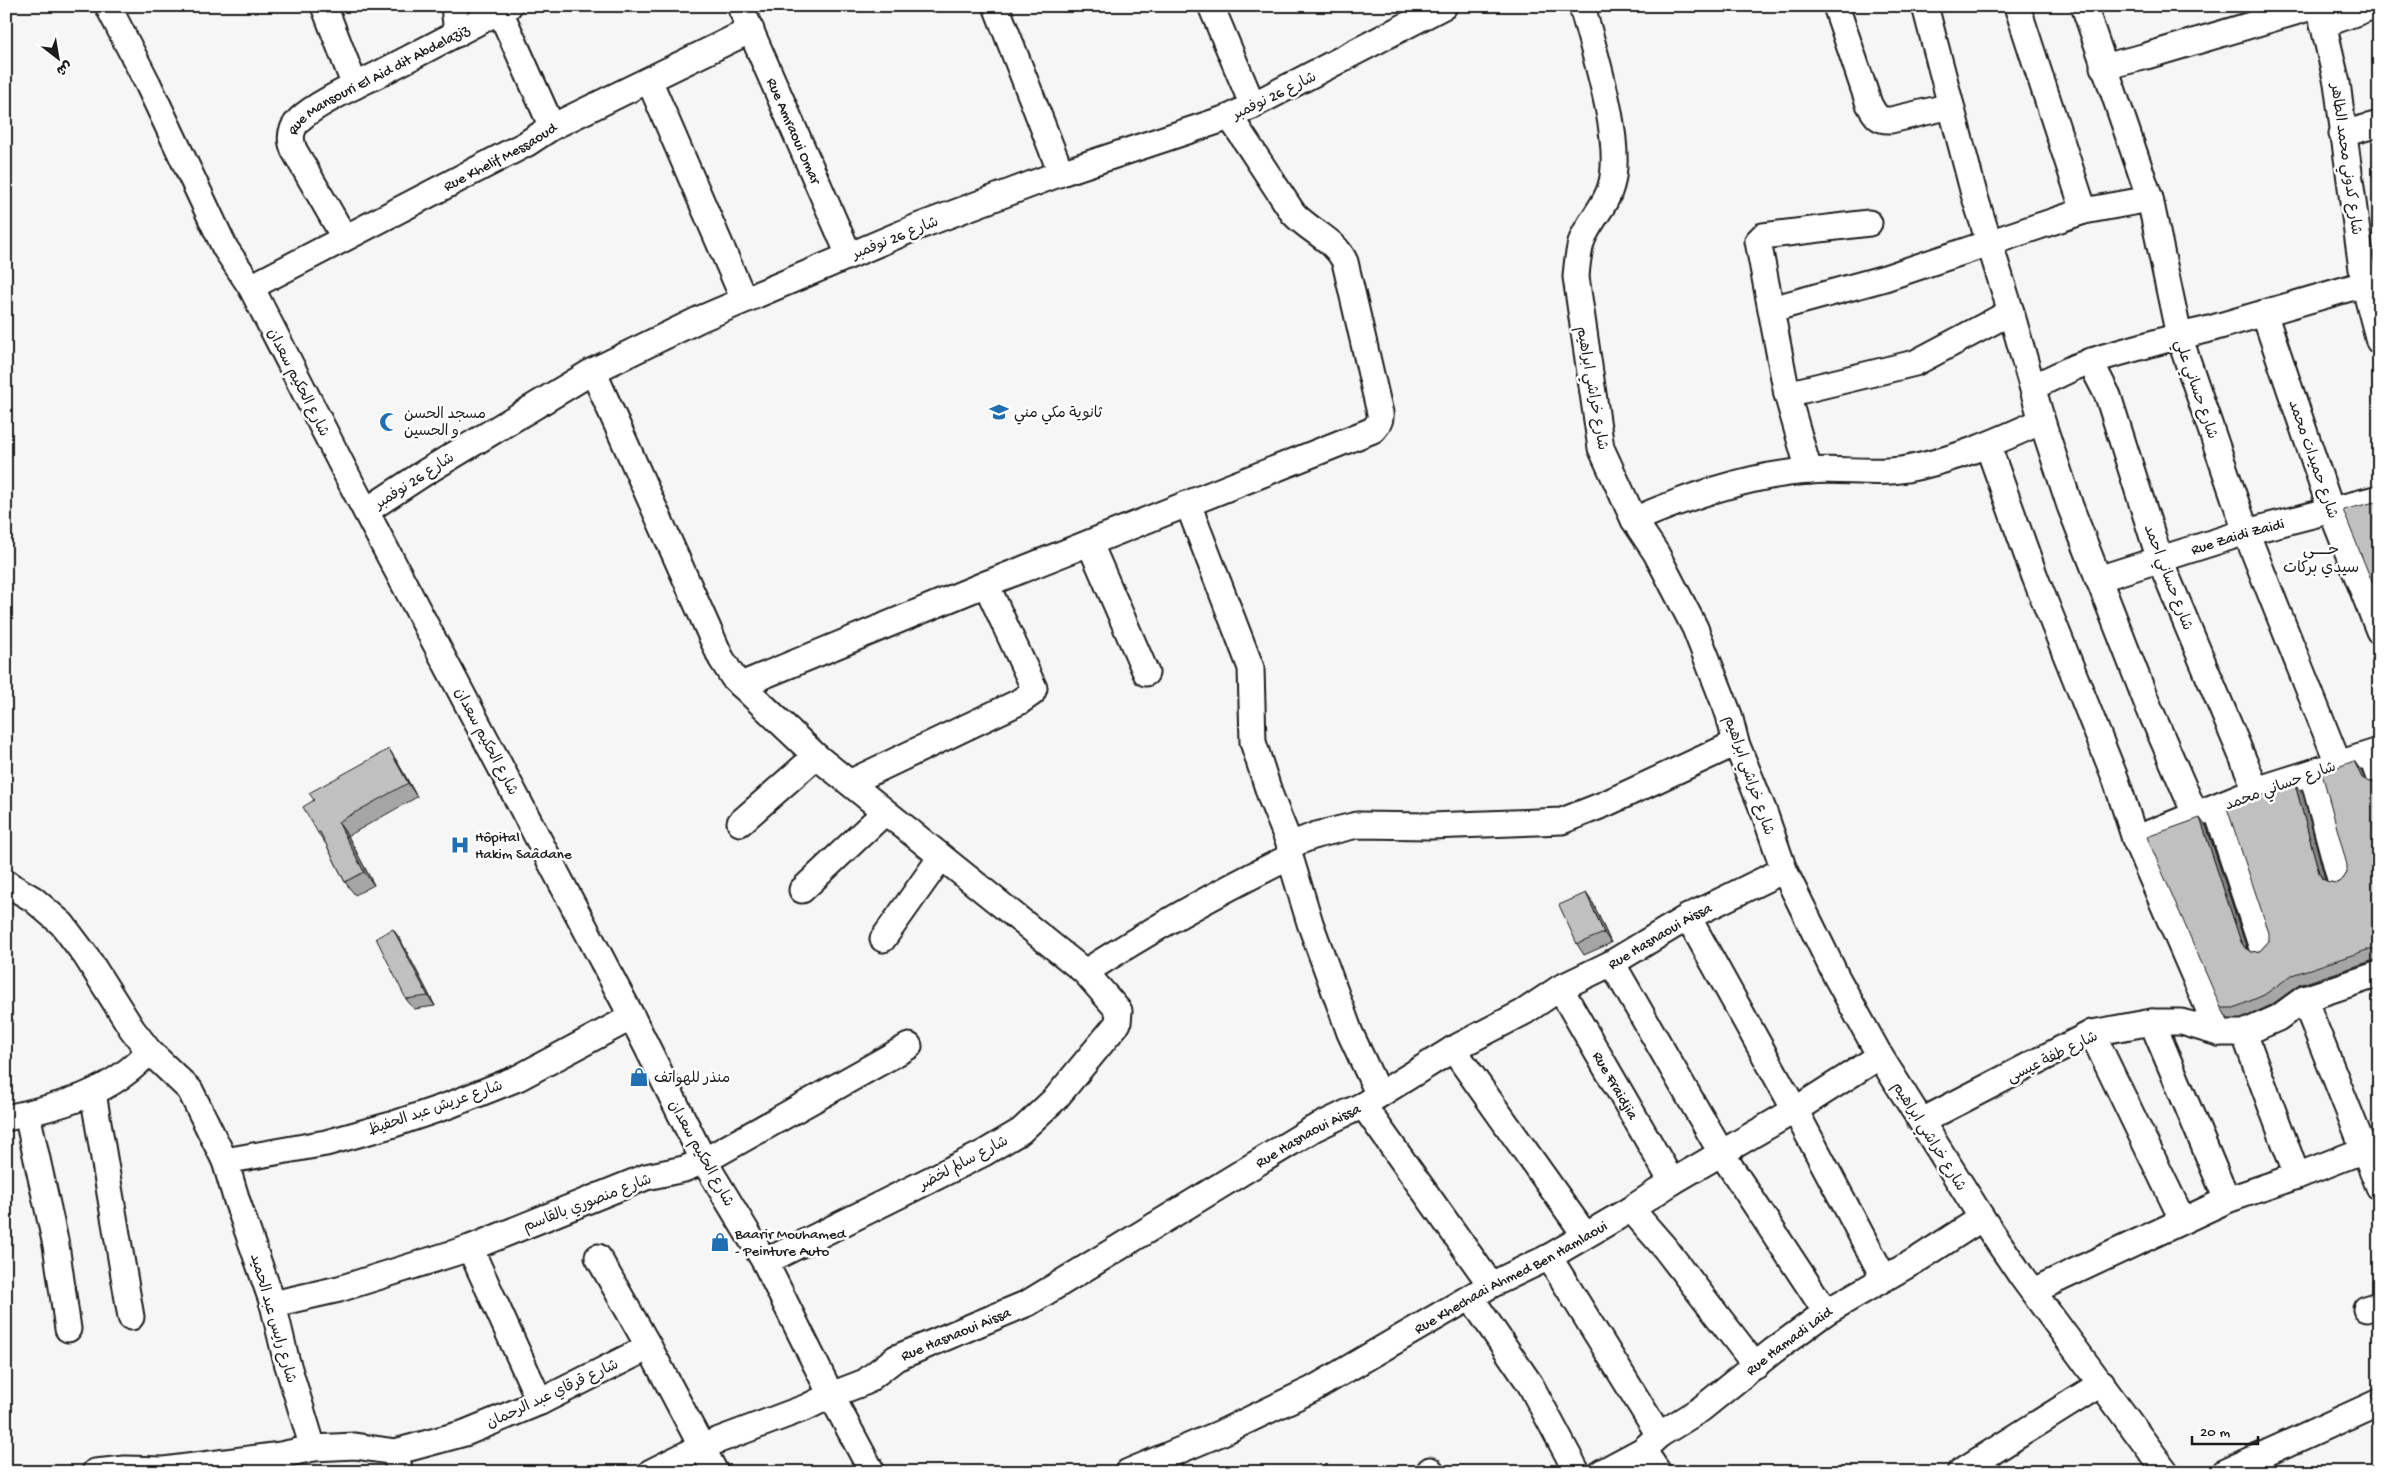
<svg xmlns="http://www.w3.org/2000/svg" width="2385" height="1478" font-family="'Gochi Hand','Playpen Sans Arabic',sans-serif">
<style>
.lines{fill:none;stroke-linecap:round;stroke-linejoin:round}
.minor-casing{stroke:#1c1c1c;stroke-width:29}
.minor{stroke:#fff;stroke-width:25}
.wall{fill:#a5a5a5;stroke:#1c1c1c}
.shaded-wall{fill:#868686;stroke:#1c1c1c}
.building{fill:#c0c0c0;stroke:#1c1c1c}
.labels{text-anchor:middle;stroke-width:5;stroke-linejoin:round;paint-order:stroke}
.street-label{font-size:15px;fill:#1c1c1c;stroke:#fff}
.poi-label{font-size:15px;fill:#1c1c1c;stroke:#fff;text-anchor:start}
.neighbourhood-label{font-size:16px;fill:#1c1c1c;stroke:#fff}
</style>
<rect width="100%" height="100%" fill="#f6f6f6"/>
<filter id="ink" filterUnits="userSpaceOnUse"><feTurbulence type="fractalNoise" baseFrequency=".02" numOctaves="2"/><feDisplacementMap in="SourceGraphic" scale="10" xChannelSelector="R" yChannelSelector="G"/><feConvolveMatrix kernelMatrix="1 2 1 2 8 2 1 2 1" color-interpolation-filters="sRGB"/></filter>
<g filter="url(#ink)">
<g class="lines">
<g class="minor-casing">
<g id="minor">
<polyline points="108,6 148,84 225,248 251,287 351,483 632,1017 704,1161 765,1262 831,1395 872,1472"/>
<polyline points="324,6 355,86"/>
<polyline points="454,6 457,34"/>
<path id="s1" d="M 740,6 L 849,255"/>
<polyline points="996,6 1061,173"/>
<polyline points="1211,6 1253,106"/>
<path d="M 1582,6 C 1594,52 1624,142 1611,186 C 1606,206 1589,221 1582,240 C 1578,252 1577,264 1576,277 L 1601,448 L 1634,520 L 1656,553 L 1695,628 L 1729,715 L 1736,743 L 1764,812 L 1784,870 L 1837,978 L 1880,1056 L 1982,1218 L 2022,1277 L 2166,1472"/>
<path d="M 1836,6 L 1869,104 C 1875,115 1878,121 1891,120 L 1951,106"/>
<polyline points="1925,6 1974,194 2011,312 2042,421 2070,506 2147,703 2196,816"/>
<polyline points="2017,6 2084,211"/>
<polyline points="2084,6 2150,199 2179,336 2246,532 2338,763"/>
<polyline points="2319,6 2337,83 2364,284 2379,341"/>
<polyline points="500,11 552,127"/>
<polyline points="2323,25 2374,6"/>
<polyline points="2103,67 2143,57 2315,6"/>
<polyline points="649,80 744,300"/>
<polyline points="2342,134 2379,124"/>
<path id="s2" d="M 344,237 L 294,150 C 289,138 291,128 300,119 C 317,103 355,86 377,75 C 421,52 465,29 509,6"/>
<path id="s3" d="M 251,287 L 526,144 L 552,127 L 751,30"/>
<polyline points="1772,309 1885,278 2084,211 2150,199"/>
<polyline points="2264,313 2331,510 2379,631"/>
<polyline points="2090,361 2108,396 2160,560 2256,790"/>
<polyline points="593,371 721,658 733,677 816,756 1085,972 1119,1011 1118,1023 1056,1098 1021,1131 984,1153 765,1262"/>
<polyline points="2033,387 2075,367 2104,357 2179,336 2206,330 2364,284"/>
<polyline points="1787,394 1915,363 2011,312"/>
<polyline points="1988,446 2035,577 2116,780 2135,839 2219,1033"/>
<polyline points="1809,471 1787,394 1758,241 1763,236 1869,223"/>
<polyline points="1188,504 1251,668 1253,742 1271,798 1290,845 1290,857 1310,923 1350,1033 1379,1095"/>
<polyline points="366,511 424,473 593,371 700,319 917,227 1061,173 1230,117 1444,6"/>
<path d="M 1634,520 C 1689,496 1749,475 1809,471 C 1841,468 1874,475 1907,469 C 1955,460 1998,441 2042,421"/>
<polyline points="1090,544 1146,673"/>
<path id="s4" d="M 2098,579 L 2246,532 L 2379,498"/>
<path d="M 741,685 L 986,584 L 1373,430 C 1378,424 1381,421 1380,413 L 1345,262 C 1335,239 1310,232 1293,213 L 1230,117"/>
<polyline points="2371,755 2379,778"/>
<polyline points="2312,774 2340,879"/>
<polyline points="851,782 1019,702 1032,693 1034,688 986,584"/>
<polyline points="2216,808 2262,948"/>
<polyline points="740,823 816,756"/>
<polyline points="2135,839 2256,790 2379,751"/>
<polyline points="1290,845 1316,835 1357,825 1431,826 1562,821 1605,804 1736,743"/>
<polyline points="6,883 33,899 62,924 86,956 132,1029 149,1051 190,1090 225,1161 237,1201 273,1304 286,1359 313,1448"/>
<polyline points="802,890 885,812"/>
<polyline points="1688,917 1795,1110 1884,1278"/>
<polyline points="883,939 941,857"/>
<polyline points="1612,963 1722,1154 1826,1312"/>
<path d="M 1085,972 C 1151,930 1219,891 1290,857"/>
<path id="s5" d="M 1560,988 L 1672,1182"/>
<polyline points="2304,999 2379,1187"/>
<polyline points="2152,1022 2227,1200"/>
<polyline points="2092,1033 2182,1219"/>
<polyline points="2244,1033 2297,1176"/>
<polyline points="1453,1049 1585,1235"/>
<polyline points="93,1093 131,1317"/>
<polyline points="1363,1105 1491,1285"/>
<polyline points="27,1114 56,1245 68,1329"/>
<path d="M 6,1118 C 59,1107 113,1093 149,1051"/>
<polyline points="1922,1121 2092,1033 2152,1022 2182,1022 2219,1033 2244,1033 2278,1018 2304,999 2379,974"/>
<polyline points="225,1161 326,1143 391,1125 450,1105 518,1078 632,1017"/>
<polyline points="1631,1209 1665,1248 1756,1366"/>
<polyline points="470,1248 540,1402"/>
<polyline points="598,1257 649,1347"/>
<polyline points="1549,1257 1659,1435"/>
<polyline points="2033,1291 2227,1200 2297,1176 2364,1150"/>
<polyline points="1471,1298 1530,1384 1577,1472"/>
<polyline points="273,1304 339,1289 470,1248 646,1177 684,1169 704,1161 909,1046"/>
<polyline points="2366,1309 2379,1305"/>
<polyline points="1643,1450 1658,1472"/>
<polyline points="395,1452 400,1472"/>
<polyline points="1430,1470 1432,1472"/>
<polyline points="95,1472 125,1469 164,1470 281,1455 313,1448 355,1446 395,1452 465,1433 540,1402 649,1347 715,1472"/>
<path id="s6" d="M 651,1472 L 703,1446 L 807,1407 L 831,1395 L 865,1382 L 896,1358 L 1028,1303 L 1313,1129 L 1363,1105 L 1453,1049 L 1524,1012 L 1560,988 L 1612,963 L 1688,917 L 1784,870"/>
<path id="s7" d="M 1128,1472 L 1221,1433 L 1313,1389 L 1491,1285 L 1549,1257 L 1631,1209 L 1672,1182 L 1795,1110 L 1880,1056"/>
<path id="s8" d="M 1602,1472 L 1643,1450 L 1659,1435 L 1701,1409 L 1773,1351 L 1826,1312 L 1920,1258 L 1982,1218"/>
<polyline points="1960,1472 2102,1383"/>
<polyline points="2225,1472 2379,1402"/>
</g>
</g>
<use href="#minor" class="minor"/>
</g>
<g class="wall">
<polygon points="389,749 398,763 417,797 348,836 374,885 355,895 345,882 326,844 318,833 314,800"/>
<polygon points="2354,761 2362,772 2365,780 2370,782 2377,781 2379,780 2379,960 2374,960 2299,985 2271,1005 2241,1019 2228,1019 2221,1008 2207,828 2247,949 2251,952 2260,951 2269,941 2295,784 2303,794 2326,881 2329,882 2337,883 2343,879 2347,873"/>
<polygon points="1593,903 1611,943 1584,955 1577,944"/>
<polygon points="400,939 435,1006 414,1009 406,999"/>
</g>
<g class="shaded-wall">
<polygon points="389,749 398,763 417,797 408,783"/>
<polygon points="2354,761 2362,772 2369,789 2362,778"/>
<polygon points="2295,784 2303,794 2326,883 2330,889 2319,873"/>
<polygon points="2200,818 2207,828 2248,952 2241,942"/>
<polygon points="338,822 348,836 374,885 364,872"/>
<polygon points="1586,893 1593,903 1611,943 1604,933"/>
<polygon points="393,929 400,939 435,1006 428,996"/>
</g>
<g class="building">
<polygon points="2375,502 2379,510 2379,599 2343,510"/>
<polygon points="389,749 408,783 338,822 364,872 345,882 320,832 318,833 303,807 314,800 309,793"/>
<polygon points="2354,761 2362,778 2370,782 2377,781 2379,780 2379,953 2375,950 2367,950 2292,975 2264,995 2234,1008 2221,1008 2147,837 2200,818 2241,942 2245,948 2251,952 2260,951 2269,941 2269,933 2227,808 2295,784 2319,873 2322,879 2329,882 2337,883 2343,879 2347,873 2347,865 2322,773"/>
<polygon points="1586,893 1604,933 1577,944 1559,905"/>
<polygon points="393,929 428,996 406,999 376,938"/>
<polygon points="2378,1388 2379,1388 2379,1411 2371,1395"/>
</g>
</g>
<defs>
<g id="school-bare" transform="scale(1.5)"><path d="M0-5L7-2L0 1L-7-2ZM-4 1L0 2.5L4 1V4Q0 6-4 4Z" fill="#1f6fb2" stroke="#fff" stroke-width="2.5" paint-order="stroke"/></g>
<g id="mosque-bare" transform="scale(1.5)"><path d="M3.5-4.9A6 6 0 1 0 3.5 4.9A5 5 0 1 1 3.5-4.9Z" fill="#1f6fb2" stroke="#fff" stroke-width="2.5" paint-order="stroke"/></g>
<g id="hospital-bare" transform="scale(1.5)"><path d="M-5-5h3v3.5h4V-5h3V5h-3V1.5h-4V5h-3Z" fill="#1f6fb2" stroke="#fff" stroke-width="2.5" paint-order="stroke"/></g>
<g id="shop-bare" transform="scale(1.5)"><path d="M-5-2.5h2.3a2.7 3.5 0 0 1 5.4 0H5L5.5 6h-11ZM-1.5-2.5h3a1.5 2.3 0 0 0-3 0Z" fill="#1f6fb2" stroke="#fff" stroke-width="2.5" paint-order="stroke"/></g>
</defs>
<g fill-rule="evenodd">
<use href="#school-bare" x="999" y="412"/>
<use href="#mosque-bare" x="389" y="422"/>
<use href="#hospital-bare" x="460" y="845"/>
<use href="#shop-bare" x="639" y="1077"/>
<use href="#shop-bare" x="720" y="1242"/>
</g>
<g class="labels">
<g class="street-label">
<text dy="5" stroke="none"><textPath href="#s2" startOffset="221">Rue Mansouri El Aid dit Abdelaziz</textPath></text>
<text transform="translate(1274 95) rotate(-26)" y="5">شارع 26 نوفمبر</text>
<text dy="5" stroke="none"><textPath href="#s1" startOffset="136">Rue Amraoui Omar</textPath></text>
<text dy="5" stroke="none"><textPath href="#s3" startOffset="281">Rue Khelif Messaoud</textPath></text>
<text transform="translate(2347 159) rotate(82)" y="5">شارع كدوني محمد الطاهر</text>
<text transform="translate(895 237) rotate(-22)" y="5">شارع 26 نوفمبر</text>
<text transform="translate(299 382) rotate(63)" y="5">شارع الحكيم سعدان</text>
<text transform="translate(1593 388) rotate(80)" y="5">شارع خراشي ابراهيم</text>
<text transform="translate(2197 389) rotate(71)" y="5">شارع حساني علي</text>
<text transform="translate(2314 459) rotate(71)" y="5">شارع حميدات محمد</text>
<text transform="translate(414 480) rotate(-33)" y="5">شارع 26 نوفمبر</text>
<text dy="5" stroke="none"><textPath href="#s4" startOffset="146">Rue Zaidi Zaidi</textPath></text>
<text transform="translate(2169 577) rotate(69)" y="5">شارع حساني احمد</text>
<text transform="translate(487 741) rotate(62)" y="5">شارع الحكيم سعدان</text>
<text transform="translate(1750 775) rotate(71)" y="5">شارع خراشي ابراهيم</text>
<text transform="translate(2280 785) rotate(-20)" y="5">شارع حساني محمد</text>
<text dy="5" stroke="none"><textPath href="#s6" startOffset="1146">Rue Hasnaoui Aissa</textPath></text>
<text transform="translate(2052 1056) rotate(-26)" y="5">شارع طفة عيسى</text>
<text dy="5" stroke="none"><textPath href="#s5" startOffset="112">Rue Fraidjia</textPath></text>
<text transform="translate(435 1107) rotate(-19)" y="5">شارع عريش عبد الحفيظ</text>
<text dy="5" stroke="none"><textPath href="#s6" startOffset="741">Rue Hasnaoui Aissa</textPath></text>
<text transform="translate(1930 1136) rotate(58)" y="5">شارع خراشي ابراهيم</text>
<text transform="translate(702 1153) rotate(61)" y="5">شارع الحكيم سعدان</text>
<text transform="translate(963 1162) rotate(-28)" y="5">شارع سالم لخضر</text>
<text transform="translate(587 1202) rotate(-21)" y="5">شارع منصوري بالقاسم</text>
<text dy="5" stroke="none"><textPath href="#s7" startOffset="430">Rue Khechaai Ahmed Ben Hamlaoui</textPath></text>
<text transform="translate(274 1318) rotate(74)" y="5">شارع رايس عبد الحميد</text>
<text dy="5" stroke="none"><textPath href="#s6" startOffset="336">Rue Hasnaoui Aissa</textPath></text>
<text dy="5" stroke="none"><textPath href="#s8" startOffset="229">Rue Hamadi Laid</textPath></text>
<text transform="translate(552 1393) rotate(-25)" y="5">شارع قرقاي عبد الرحمان</text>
</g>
<g class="poi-label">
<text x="1014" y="417">ثانوية مكي مني</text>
<text x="404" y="418">مسجد الحسن<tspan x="404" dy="17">و الحسين</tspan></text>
<text x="475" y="841">Hôpital<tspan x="475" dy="17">Hakim Saâdane</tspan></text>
<text x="654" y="1082">منذر للهواتف</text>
<text x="735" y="1238">Baarir Mouhamed<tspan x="735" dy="17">- Peinture Auto</tspan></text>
</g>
<g class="neighbourhood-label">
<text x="2321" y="554">حــــي<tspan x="2321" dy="18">سيدي بركات</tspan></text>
</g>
</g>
<rect width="2385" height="1478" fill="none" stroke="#fff" stroke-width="25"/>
<rect x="12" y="12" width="2360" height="1453" fill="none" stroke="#1c1c1c" stroke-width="2" filter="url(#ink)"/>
<g transform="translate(58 58) rotate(149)" stroke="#ffffff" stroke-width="4" paint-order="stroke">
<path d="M0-4L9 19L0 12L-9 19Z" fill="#1c1c1c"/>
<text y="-8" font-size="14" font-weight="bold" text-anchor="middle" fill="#1c1c1c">ش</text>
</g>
<path d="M2192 1436v8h66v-8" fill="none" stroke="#1c1c1c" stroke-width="2.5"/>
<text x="2200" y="1436" font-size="15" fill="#1c1c1c" stroke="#ffffff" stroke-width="4" paint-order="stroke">20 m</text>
</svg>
